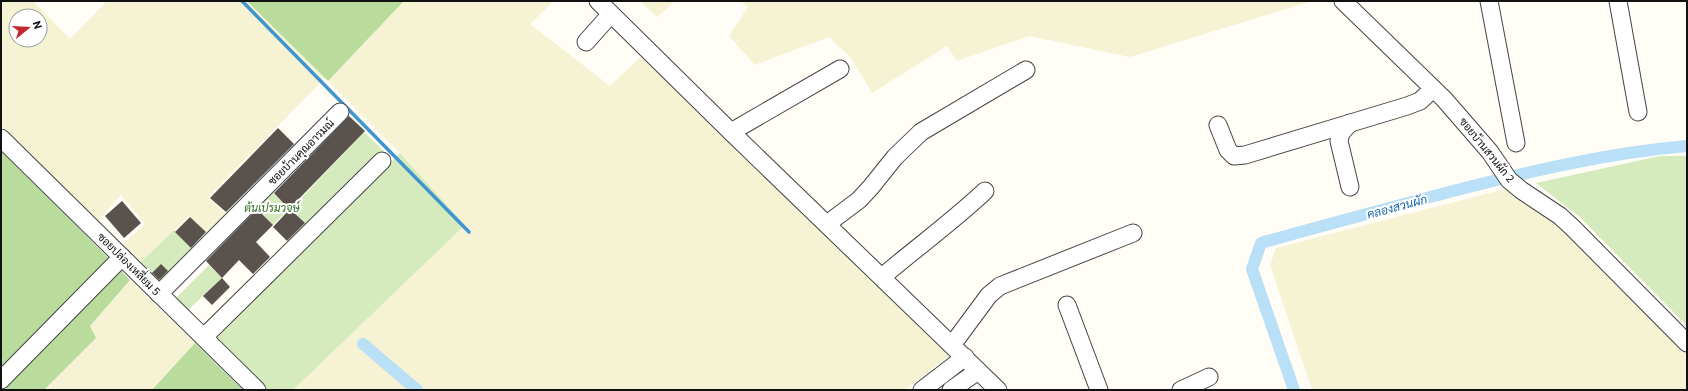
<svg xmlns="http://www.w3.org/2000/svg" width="1688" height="391" font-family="Georgia,Sarabun,serif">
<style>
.farmland{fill:#f6f3d4;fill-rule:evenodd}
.green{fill:#d5ebbd}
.forest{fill:#b9dc9c}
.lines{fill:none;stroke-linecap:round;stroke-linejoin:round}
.stream{stroke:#3f96cf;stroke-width:3.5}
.canal{stroke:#b9e0f7;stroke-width:12}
.building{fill:#5a524d}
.minor-casing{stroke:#444;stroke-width:19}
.minor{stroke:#fff;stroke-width:17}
.labels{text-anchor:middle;stroke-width:4;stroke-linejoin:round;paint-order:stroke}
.street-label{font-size:11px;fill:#111;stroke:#fff}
.park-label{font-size:11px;font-style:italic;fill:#2f6b1f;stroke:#fff}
.water-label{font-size:12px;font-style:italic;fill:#1768a6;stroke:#fff}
</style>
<rect width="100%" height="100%" fill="#fffdf5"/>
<g class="farmland">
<path d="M 1,1 L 33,1 L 70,39 L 107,1 L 248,1 L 325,78 L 208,197 L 229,217 L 210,236 L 189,216 L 141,264 L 120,247 L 145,224 L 121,195 L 97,222 L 1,126 ZM 16,16 L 40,16 L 40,40 L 16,40 Z"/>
<polygon points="404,1 554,1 530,24 610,86 643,55 949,355 905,390 293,390 465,225 400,153 328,81"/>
<polygon points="640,1 675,1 657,17"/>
<polygon points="740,1 1312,1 1130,57 1029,36 957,61 947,46 872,93 852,59 829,37 755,65 729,36 748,7"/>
<polygon points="1505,189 1548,217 1687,351 1687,390 1312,390 1270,265 1276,248"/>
<polygon points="130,280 195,343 152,390 44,390 96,338 90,326"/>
</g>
<g class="green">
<polygon points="364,132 384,151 308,227 291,209"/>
<polygon points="400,153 465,225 293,390 265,390 216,339"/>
<polygon points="1660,156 1687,156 1687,326 1581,218 1536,183"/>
<polygon points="271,190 289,209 273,225 255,206"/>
<polygon points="174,230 195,252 161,287 138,265"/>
<polygon points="209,265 222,278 186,312 173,301"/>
</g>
<g class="forest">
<polygon points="247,1 404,1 328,81"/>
<polygon points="1,149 130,280 90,326 96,338 44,390 1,389"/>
<polygon points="195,343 243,390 152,390"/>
</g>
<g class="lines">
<polyline class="stream" points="242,1 469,232"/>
<g class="canal">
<polyline points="363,344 417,390"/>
<path d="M 1294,390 L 1252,269 L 1261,243 C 1323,225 1386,209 1449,192 C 1527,172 1606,153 1687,146"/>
</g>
</g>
<g class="building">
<polygon points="349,116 365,131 289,209 274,193"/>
<polygon points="278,128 294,144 226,212 210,198"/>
<polygon points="122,201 141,223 124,238 105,216"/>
<polygon points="257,209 273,225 256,242 270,257 253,274 239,260 222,278 206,261"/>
<polygon points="290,209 305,223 287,241 273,227"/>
<polygon points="190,217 206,232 191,248 175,232"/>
<polygon points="161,264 168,271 159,280 152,273"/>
<polygon points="222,278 230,287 212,305 203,296"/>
</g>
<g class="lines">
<g class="minor-casing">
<g id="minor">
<polyline points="598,1 731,132 998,390"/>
<polyline points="1343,1 1444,99 1490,152 1509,180 1521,190 1560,216 1573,228 1687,343"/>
<polyline points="1489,1 1516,143"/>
<polyline points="1618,1 1638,112"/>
<polyline points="586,42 611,14"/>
<polyline points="1218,125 1228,150 1234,156 1245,155 1407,106 1420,101 1433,89"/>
<polyline points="731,132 840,69"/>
<polyline points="1,138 257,390"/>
<polyline points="1350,187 1339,141 1341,133 1350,123"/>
<polyline points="827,224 859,200 871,187 895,157 921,132 1026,70"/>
<path d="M 882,277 C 916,248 952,222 985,191"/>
<polyline points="159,294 340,112"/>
<polyline points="1067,305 1099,390"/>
<polyline points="204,337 382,161"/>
<polyline points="952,345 989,295 1000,286 1133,233"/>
<polyline points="1,380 122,257"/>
<polyline points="922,390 965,357"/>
<polyline points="951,390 978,371"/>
<polyline points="1181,390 1209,377"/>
</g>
</g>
<use href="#minor" class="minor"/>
</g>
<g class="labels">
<g class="street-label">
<text transform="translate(1487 150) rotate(51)" y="4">ซอยบ้านสวนผัก 2</text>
<text transform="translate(301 152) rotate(-45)" y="4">ซอยบ้านคุณอารมณ์</text>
<text transform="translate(129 264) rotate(45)" y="4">ซอยปล่องเหลี่ยม 5</text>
</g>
<g class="park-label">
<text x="272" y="212">ต้นเปรมวจษ์</text>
</g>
<g class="water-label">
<text transform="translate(1397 207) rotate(-15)" y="4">คลองสวนผัก</text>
</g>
</g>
<rect width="1688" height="391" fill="none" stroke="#111111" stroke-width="4"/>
<g transform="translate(28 28) rotate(72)"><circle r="19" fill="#ffffff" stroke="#a0a0a0"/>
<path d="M0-3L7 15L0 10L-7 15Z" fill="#c4262e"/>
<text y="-6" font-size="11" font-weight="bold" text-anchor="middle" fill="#111111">N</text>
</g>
</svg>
